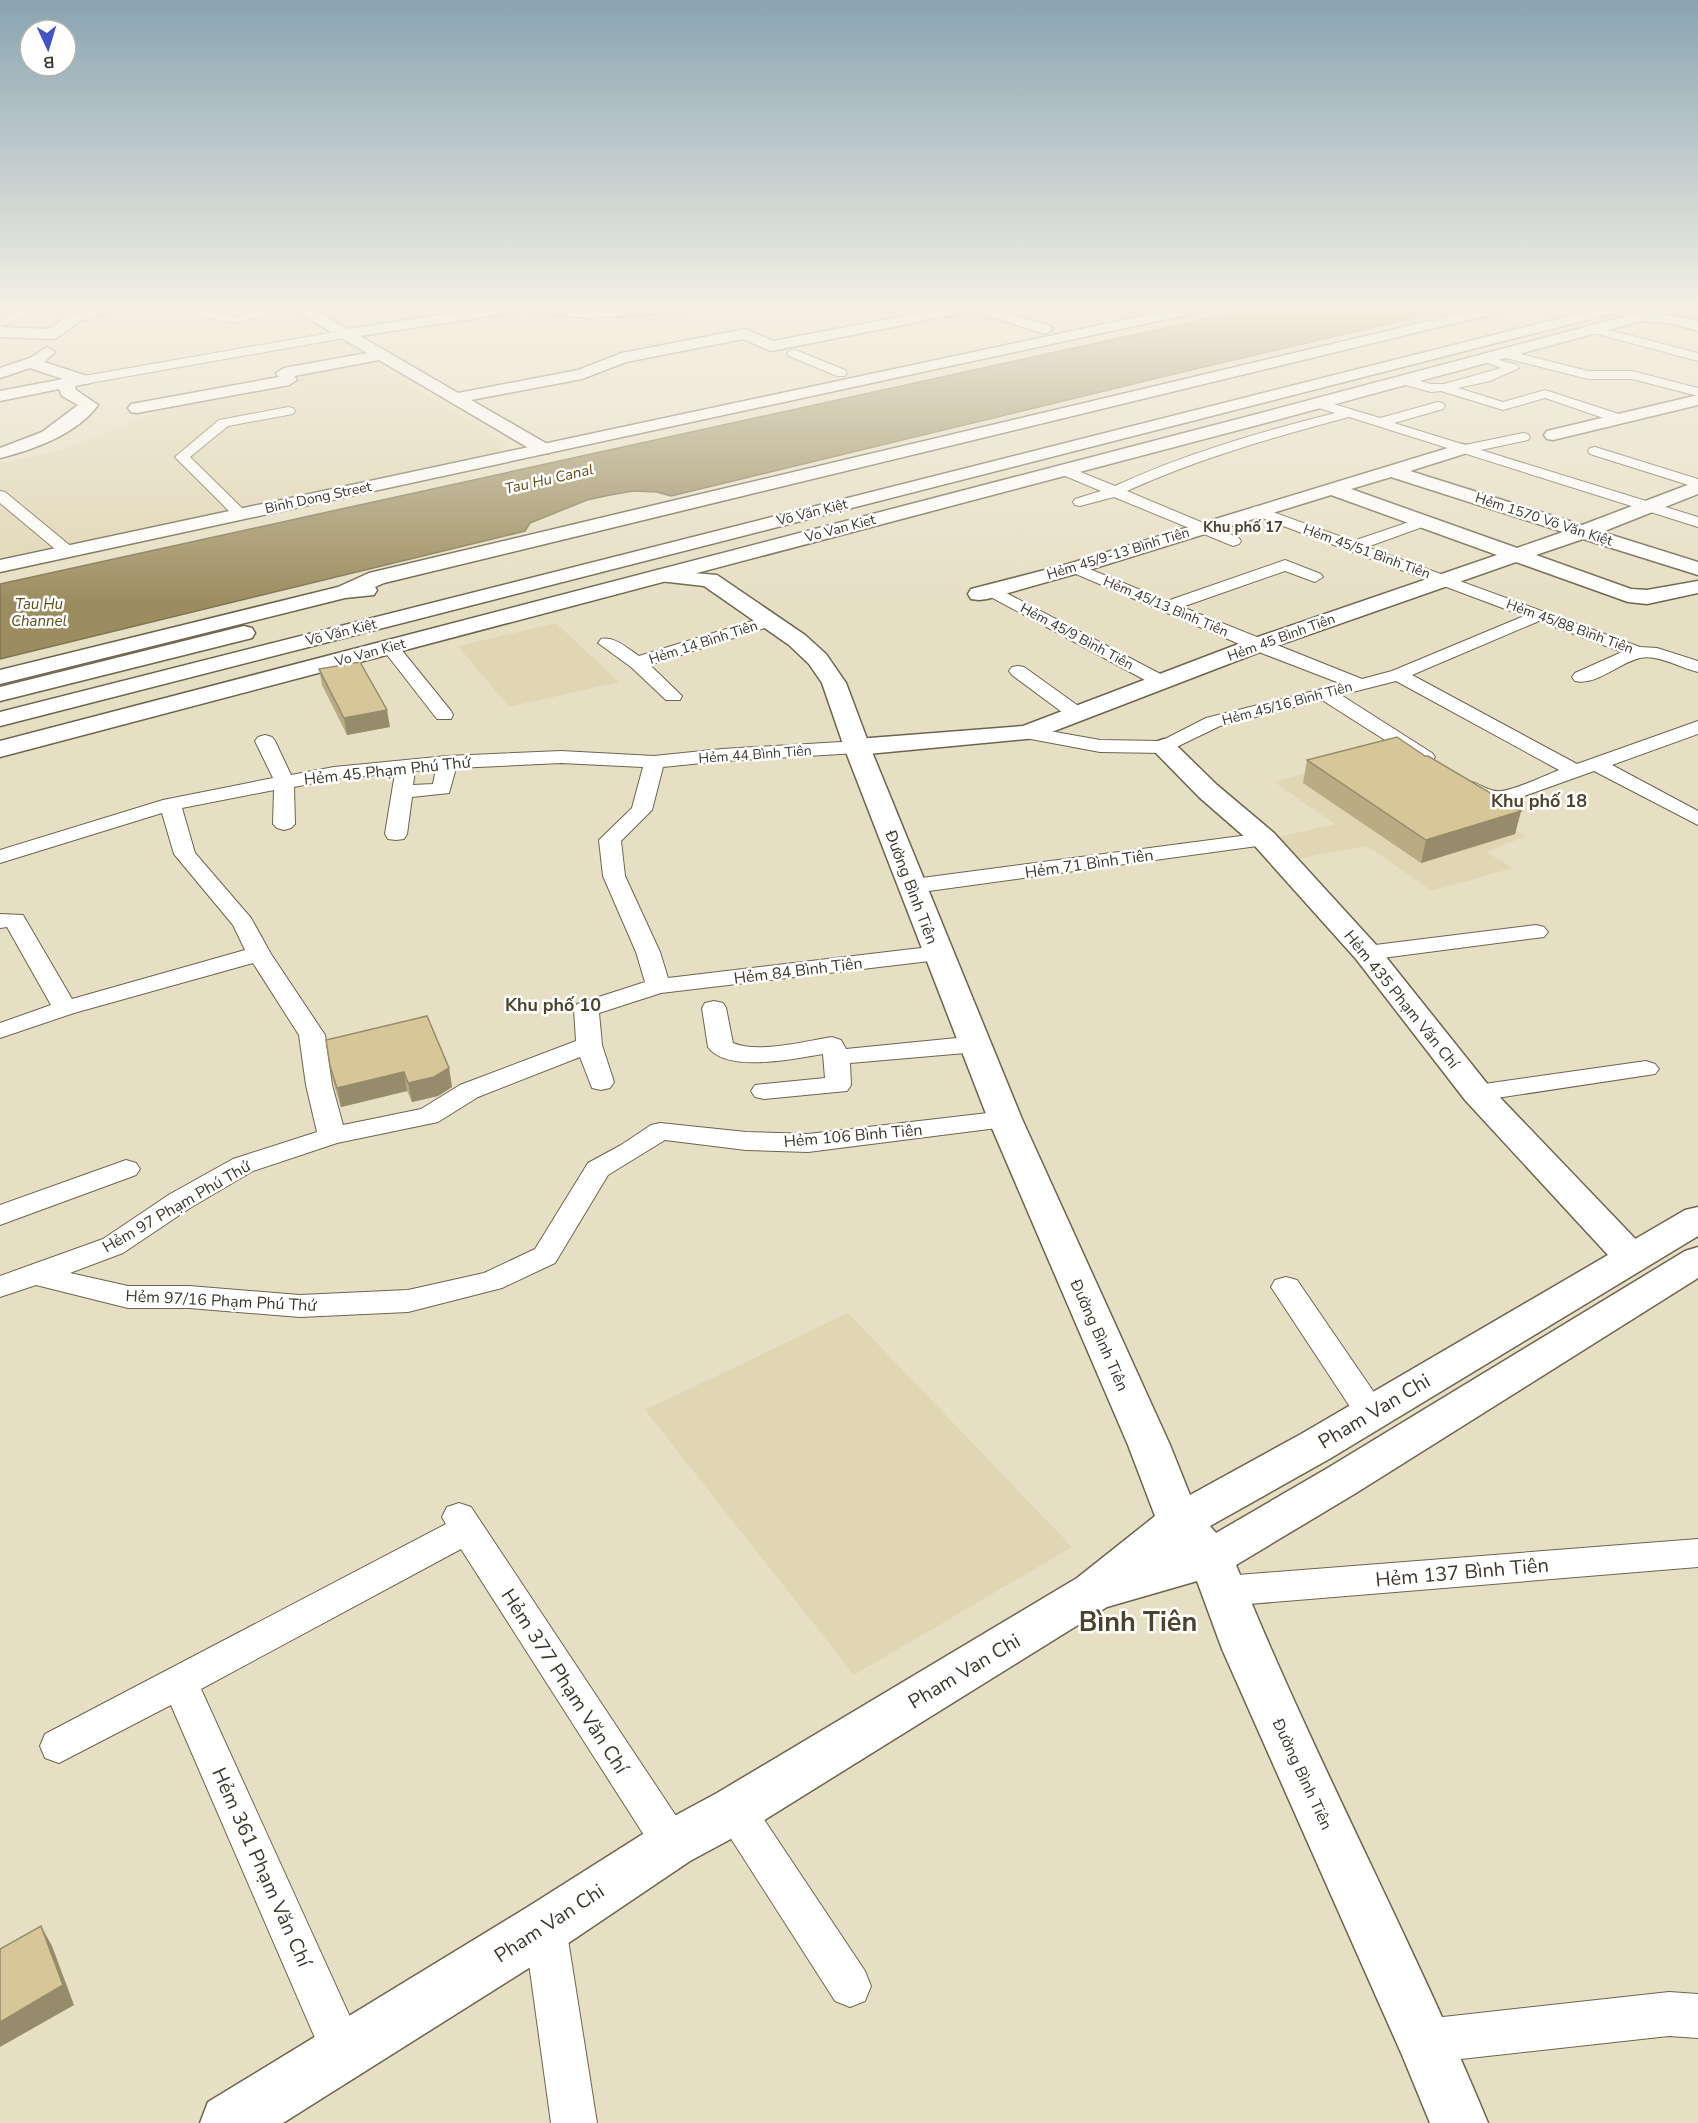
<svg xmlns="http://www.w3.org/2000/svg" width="1698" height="2123" font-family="'Nunito Sans',sans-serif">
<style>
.built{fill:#e1d6b4}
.water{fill:#9c8d60;stroke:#7f7451;stroke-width:1.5}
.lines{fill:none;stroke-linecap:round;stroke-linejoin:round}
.lane-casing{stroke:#6c644d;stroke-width:2}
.street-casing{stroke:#6c644d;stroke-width:3}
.secondary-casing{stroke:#6c644d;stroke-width:3}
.primary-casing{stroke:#6c644d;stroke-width:3}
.highway-casing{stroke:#6c644d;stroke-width:3}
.lane{fill:#fff;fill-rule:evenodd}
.street{fill:#fff;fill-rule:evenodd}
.secondary{fill:#fff;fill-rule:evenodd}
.primary{fill:#fff;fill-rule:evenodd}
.highway{fill:#fff;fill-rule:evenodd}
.wall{fill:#b9ab83}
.shaded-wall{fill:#968b6a}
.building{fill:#d7c798;stroke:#968b6a;stroke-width:1.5}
.labels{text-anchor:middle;stroke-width:5;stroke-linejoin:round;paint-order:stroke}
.far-street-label{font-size:14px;fill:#3c382e;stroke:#fff}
.far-water-label{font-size:15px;font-style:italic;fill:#5d4d15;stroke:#fff}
.far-neighbourhood-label{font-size:15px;font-weight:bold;fill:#4b432d;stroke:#fff}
.street-label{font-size:16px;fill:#3c382e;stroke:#fff}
.neighbourhood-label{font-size:18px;font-weight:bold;fill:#4b432d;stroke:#fff}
.near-street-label{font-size:20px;fill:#3c382e;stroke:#fff}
.near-district-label{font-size:27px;font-weight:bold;fill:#4b432d;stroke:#fff}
</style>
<rect width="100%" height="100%" fill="#e7dfc4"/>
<g class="built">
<polygon points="369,360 507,443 496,454 0,558 0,463 55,452 166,409 300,386 293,373"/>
<polygon points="556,623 619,682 509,707 458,646"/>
<polygon points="1348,761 1419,771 1526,836 1486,852 1513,868 1432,891 1367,846 1295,859 1274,838 1335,824 1274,782"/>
<polygon points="848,1313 1072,1547 854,1675 645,1410"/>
</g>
<polygon class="water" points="1212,306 1465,306 1195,369 671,496 657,492 633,491 610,495 587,500 530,523 525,531 0,659 0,584 1233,313"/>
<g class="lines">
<g class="lane-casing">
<g id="lane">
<polygon points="31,306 46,306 0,327 0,320"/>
<polygon points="276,306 294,306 292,308 234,323 191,314 189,312 195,309 234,317"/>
<polygon points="1590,325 1698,353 1698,361 1586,331 1586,327"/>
<polygon points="346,330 350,331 350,337 84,384 78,380 84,376"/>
<polygon points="793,349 845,370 847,373 845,376 837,376 789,356 787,353"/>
<polygon points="1501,349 1588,371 1632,371 1698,388 1698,396 1632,379 1588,379 1497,356 1495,353"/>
<polygon points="1489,357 1517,365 1519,368 1490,381 1458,388 1503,402 1545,390 1625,416 1627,419 1625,422 1615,422 1545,398 1503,410 1441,391 1431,392 1398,383 1396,380 1402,376 1431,384 1444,384 1501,368 1483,361"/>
<path d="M 1317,399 L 1380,418 L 1438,402 L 1443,403 L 1445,406 L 1443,409 L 1394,423 L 1465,445 L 1523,433 L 1528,434 L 1530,437 L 1528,440 L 1481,450 L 1698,517 L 1698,527 L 1349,417 C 1274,437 1197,459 1127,491 L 1239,538 L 1241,541 L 1239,544 L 1233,546 L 1114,497 L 1080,506 L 1075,505 L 1073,502 L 1075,499 L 1101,491 L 1058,473 L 1056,470 L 1058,467 L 1068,467 L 1115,486 C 1184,454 1260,432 1335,413 L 1312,406 L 1310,403 L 1312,400 Z"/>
<polygon points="288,407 293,408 295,411 293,414 228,426 190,457 245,511 248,514 245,517 235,517 175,457 219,420"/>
<polygon points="1595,447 1698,479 1698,488 1590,454 1588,451 1590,448"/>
<polygon points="0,491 5,492 73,548 75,551 73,554 61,554 0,503"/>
<path d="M 1256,506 L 1353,541 L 1418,519 L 1428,519 L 1431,522 L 1428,525 L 1367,547 L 1640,647 L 1657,648 L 1698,661 L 1698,672 C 1680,668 1658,654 1640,658 C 1619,663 1596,686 1575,681 L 1572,677 L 1575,673 L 1622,652 L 1539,621 L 1412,675 L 1577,764 L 1698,721 L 1698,734 L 1612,765 L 1698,811 L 1698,825 L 1594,771 L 1502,804 L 1472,798 L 1458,786 L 1461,782 C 1477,778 1485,793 1501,791 C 1515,790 1544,776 1559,770 L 1396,681 L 1341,695 L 1432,753 L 1435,757 L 1432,761 L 1418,761 L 1322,700 L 1220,726 L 1164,753 L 1100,752 L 1020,737 L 1017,733 L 1020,729 L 1027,727 L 1100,740 L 1161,741 L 1206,718 L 1342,684 L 1251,649 L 1069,571 L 1067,568 L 1075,563 L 1167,601 L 1285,560 L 1321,574 L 1323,577 L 1315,582 L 1285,571 L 1182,607 L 1362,679 L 1392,671 L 1524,616 L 1251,514 L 1248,511 Z"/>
<polygon points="993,586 1168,678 1171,682 1168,686 1156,686 987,595 985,591 987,587"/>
<path d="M 768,616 L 774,617 L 777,621 L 774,625 L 650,665 L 682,696 L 680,700 L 666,700 L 631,667 L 598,643 L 601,639 C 615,636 628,649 639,656 Z"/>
<polygon points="390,642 396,643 451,711 453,715 451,719 437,719 381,647 384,643"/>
<polygon points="1018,666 1024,667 1084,710 1086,714 1084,718 1070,718 1012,675 1009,671 1012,667"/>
<path d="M 265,735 L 272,737 L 275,741 L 291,775 L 334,767 L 447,756 L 561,751 L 654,756 L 722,749 L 857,741 L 864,743 L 867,747 L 864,751 L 857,753 L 722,761 L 663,767 L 652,810 L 621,841 L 625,876 L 660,952 L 668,978 L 938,946 L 946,948 L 950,953 L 946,958 L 938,960 L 661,993 L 599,1013 L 602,1045 L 614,1082 L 610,1088 L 601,1090 L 592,1088 L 580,1057 L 478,1097 L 438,1122 L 337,1143 L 253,1171 L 190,1208 L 123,1253 L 70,1273 L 128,1286 L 189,1286 L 300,1295 L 408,1290 L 484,1273 L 535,1249 L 588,1163 L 621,1145 L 651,1125 L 660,1123 L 746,1132 L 808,1134 L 1005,1111 L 1014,1113 L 1018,1119 L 1014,1125 L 1005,1127 L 808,1152 L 746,1150 L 665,1140 L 608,1175 L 555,1263 L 502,1288 L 408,1312 L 300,1317 L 189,1308 L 128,1308 L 36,1285 L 0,1297 L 0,1276 L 103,1239 L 170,1194 L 233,1159 L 317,1132 L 306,1085 L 299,1035 L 253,963 L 74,1013 L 0,1038 L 0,1023 L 51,1005 L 7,927 L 0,928 L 0,914 L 23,915 L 72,999 L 245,950 L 233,925 L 174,854 L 162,813 L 0,863 L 0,850 L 163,800 L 273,778 L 255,741 L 258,737 ZM 561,763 L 643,767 L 632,808 L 599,840 L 603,876 L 636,952 L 645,982 L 577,1004 L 574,1009 L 576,1041 L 460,1085 L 421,1109 L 343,1125 L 332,1085 L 325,1035 L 271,954 L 251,918 L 195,853 L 182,808 L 274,790 L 273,824 L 277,828 L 284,830 L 291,828 L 295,824 L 294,787 L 334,779 L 395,773 L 385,834 L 388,839 L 396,840 L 404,839 L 407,834 L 412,797 L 449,793 L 456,768 ZM 436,769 L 433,784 L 413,785 L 415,771 Z"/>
<polygon points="1264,833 1272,834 1275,839 1272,844 914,893 906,891 903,886 906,881 914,879"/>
<polygon points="1536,925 1544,927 1548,932 1544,937 1367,960 1359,958 1355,953 1359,948 1367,946"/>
<path d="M 714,1001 L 723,1003 L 726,1008 L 733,1043 C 758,1054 805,1041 832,1037 L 841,1040 L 846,1049 L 977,1036 L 986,1039 L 990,1044 L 986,1049 L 977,1052 L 850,1063 L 851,1085 L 847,1091 L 764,1099 L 755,1097 L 751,1091 L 755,1085 L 825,1078 L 823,1054 C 796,1058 727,1074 708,1047 L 702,1008 L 705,1003 Z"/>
<polygon points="1646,1061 1655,1064 1659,1069 1655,1074 1477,1101 1468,1099 1464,1093 1468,1087 1477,1085"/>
<polygon points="126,1160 136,1163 140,1169 136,1175 0,1225 0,1205"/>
<polygon points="1286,1277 1297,1280 1382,1404 1387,1413 1382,1422 1371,1425 1360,1422 1271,1287 1275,1280"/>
<polygon points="459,1503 471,1507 686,1831 692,1844 686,1857 672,1863 658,1857 461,1549 201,1689 366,2052 360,2068 344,2074 328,2068 171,1705 59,1763 45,1758 40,1746 45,1734 446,1524 442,1517 447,1507"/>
<polygon points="1698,1539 1698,1567 1225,1606 1212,1601 1207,1591 1212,1581 1225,1576"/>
<polygon points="735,1792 749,1797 865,1971 871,1986 865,2001 850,2007 835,2001 721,1823 715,1810 721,1797"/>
<polygon points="545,1906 560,1912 566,1927 597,2123 551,2123 524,1927 530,1912"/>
<polygon points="1669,1992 1698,1994 1698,2038 1669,2036 1425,2063 1409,2057 1403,2041 1409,2025 1425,2019"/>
</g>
</g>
<g class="street-casing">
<g id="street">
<polygon points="0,306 15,306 0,315"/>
<polygon points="98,306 124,306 122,309 80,321 58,337 53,339 0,337 0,327 49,329 70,315"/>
<polygon points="290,306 307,306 348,329 499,306 554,306 587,310 649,306 722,306 715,310 587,318 523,311 360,336 458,393 578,370 622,353 745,329 773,341 957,306 985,306 1050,326 1053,329 1045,334 973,311 771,351 743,339 626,362 582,379 471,400 549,445 552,449 549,453 537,453 379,360 294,376 297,380 289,385 137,413 131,412 128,408 131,404 137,403 279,377 276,373 284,368 367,353 292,309"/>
<polygon points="1637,313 1674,316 1698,321 1698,331 1674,324 1632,320 1630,317 1632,314"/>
<path d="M 47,347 L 55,352 L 44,362 L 90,377 L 92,380 L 90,383 L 75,386 L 76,390 L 98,405 C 77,434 33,450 0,458 L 0,448 L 42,432 L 78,405 L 62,396 L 59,389 L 0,401 L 0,391 L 63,379 L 30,368 L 0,378 L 0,368 L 30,358 Z"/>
<polygon points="1698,395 1698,405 1553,440 1547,439 1544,435 1547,431"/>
<path d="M 1461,444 L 1467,445 L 1470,449 L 1467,453 L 1410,471 L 1582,525 L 1698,481 L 1698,494 L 1602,532 L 1698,562 L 1698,575 L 1583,539 L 1536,555 L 1631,589 L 1647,590 L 1698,581 L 1698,593 L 1647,604 L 1628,602 L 1516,562 L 1265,650 L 1036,738 L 857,755 L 848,752 L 844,747 L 848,742 L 857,739 L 1023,726 L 1249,640 L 1497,555 L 1331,495 L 1082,572 L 987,599 L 979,600 L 971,599 L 968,594 L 971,589 L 1068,564 ZM 1391,477 L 1563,532 L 1517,548 L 1351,489 Z"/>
<polygon points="1164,739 1173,742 1217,785 1274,833 1378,947 1489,1086 1645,1249 1651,1258 1645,1267 1632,1271 1619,1267 1465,1100 1356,959 1254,845 1199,797 1155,752 1151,747 1155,742"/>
</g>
</g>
<g class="secondary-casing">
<g id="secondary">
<polygon points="1189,306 1215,306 1208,310 0,572 0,560"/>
<path d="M 658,570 L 717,575 L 805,635 L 826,654 L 846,683 L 870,747 L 1022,1119 L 1170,1445 L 1190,1495 L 1301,1434 L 1685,1210 L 1698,1207 L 1698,1236 L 1331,1458 L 1210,1526 L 1216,1533 L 1326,1469 L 1685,1251 L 1698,1247 L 1698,1278 L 1356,1493 L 1236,1565 C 1312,1755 1410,1934 1488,2123 L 1430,2123 L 1402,2055 L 1222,1649 L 1197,1581 L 1107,1607 L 753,1827 L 690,1861 L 564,1946 L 283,2123 L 200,2123 L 208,2102 L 526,1908 L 654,1827 L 717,1793 L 1077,1578 L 1155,1516 L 1128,1445 L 988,1119 L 844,747 L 822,683 L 809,664 L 789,645 L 704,586 L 651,580 L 647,576 L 651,572 Z"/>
</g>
</g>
<g class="primary-casing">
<g id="primary">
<polygon points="1492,306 1516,306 1509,310 384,583 375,587 377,590 374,595 345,598 0,684 0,670 338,587 369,573"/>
<polygon points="1664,306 1687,306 1685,309 1269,422 0,757 0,741 1257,414"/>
</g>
</g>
<g class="highway-casing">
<g id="highway">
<polygon points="1608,306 1631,306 1629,309 0,726 0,712"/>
<polygon points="244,626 252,628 255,633 252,638 0,701 0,687"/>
</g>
</g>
<use href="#lane" class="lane"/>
<use href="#street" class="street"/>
<use href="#secondary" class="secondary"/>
<use href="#primary" class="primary"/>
<use href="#highway" class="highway"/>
</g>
<g class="wall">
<polygon points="319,669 390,727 347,735 322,685"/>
<polygon points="1425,756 1521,811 1515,834 1421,863 1303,783 1307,760"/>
<polygon points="330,1066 449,1068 452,1087 438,1096 412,1102 407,1091 341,1107 334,1085"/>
</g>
<g class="shaded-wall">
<polygon points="387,710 390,727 347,735 344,718"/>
<polygon points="1521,811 1515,834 1421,863 1426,840"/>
<polygon points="449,1068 452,1087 438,1096 412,1102 408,1083"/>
<polygon points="404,1072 407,1091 341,1107 337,1088"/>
<polygon points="41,1926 52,1946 74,2005 0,2047 0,2022"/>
</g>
<g class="building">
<polygon points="360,662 387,710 344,718 319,669"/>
<polygon points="1397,737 1425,756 1428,756 1521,811 1426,840 1307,760"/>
<polygon points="427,1016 449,1068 434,1077 408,1083 404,1072 337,1088 330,1066 326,1040"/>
<polygon points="41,1926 63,1985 0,2022 0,1949"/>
</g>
<linearGradient id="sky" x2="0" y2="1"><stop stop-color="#89a4b2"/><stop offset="0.51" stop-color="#f4f1e4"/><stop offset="1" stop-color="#f4f1e4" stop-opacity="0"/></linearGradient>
<rect width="1698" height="603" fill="url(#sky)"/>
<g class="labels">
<g class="far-street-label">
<text transform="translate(318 497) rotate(-12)" y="5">Binh Dong Street</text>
<text transform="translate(812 512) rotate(-14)" y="5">Võ Văn Kiệt</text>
<text transform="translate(1544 519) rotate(18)" y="5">Hẻm 1570 Võ Văn Kiệt</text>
<text transform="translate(840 528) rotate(-15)" y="5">Vo Van Kiet</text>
<text transform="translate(1367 551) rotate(20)" y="5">Hẻm 45/51 Bình Tiên</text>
<text transform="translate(1118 553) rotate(-17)" y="5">Hẻm 45/9-13 Bình Tiên</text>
<text transform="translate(1166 606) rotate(23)" y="5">Hẻm 45/13 Bình Tiên</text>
<text transform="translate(1570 626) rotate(20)" y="5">Hẻm 45/88 Bình Tiên</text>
<text transform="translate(341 632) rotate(-14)" y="5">Võ Văn Kiệt</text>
<text transform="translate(1077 636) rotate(28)" y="5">Hẻm 45/9 Bình Tiên</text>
<text transform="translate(1281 637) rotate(-20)" y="5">Hẻm 45 Bình Tiên</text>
<text transform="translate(703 642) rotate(-18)" y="5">Hẻm 14 Bình Tiên</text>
<text transform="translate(370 652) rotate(-15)" y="5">Vo Van Kiet</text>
<text transform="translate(1287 703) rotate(-15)" y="5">Hẻm 45/16 Bình Tiên</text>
<text transform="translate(755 754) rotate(-4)" y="5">Hẻm 44 Bình Tiên</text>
</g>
<g class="far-water-label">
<text transform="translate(549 479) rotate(-13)" y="5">Tau Hu Canal</text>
<text x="39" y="609">Tau Hu<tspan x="39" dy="17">Channel</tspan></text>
</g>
<g class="far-neighbourhood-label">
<text x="1243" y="532">Khu phố 17</text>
</g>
<g class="street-label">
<text transform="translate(387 770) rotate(-6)" y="6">Hẻm 45 Phạm Phú Thứ</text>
<text transform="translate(1089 863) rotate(-8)" y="6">Hẻm 71 Bình Tiên</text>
<text transform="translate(912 887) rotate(69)" y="6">Đường Bình Tiên</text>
<text transform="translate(798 970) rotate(-7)" y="6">Hẻm 84 Bình Tiên</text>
<text transform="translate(1402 999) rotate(51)" y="6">Hẻm 435 Phạm Văn Chí</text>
<text transform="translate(853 1135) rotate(-5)" y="6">Hẻm 106 Bình Tiên</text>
<text transform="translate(176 1206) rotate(-30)" y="6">Hẻm 97 Phạm Phú Thứ</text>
<text transform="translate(221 1300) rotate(3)" y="6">Hẻm 97/16 Phạm Phú Thứ</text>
<text transform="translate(1100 1335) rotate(66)" y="6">Đường Bình Tiên</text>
<text transform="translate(1303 1774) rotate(65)" y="6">Đường Bình Tiên</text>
</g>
<g class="neighbourhood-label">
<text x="1539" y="807">Khu phố 18</text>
<text x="553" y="1011">Khu phố 10</text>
</g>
<g class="near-street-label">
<text transform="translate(1374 1411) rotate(-31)" y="7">Pham Van Chi</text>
<text transform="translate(1462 1572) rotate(-5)" y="7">Hẻm 137 Bình Tiên</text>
<text transform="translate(964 1671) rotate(-31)" y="7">Pham Van Chi</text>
<text transform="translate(565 1681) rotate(57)" y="7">Hẻm 377 Phạm Văn Chí</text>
<text transform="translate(262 1867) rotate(66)" y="7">Hẻm 361 Phạm Văn Chí</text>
<text transform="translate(549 1923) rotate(-33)" y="7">Pham Van Chi</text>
</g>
<g class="near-district-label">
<text x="1138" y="1631">Bình Tiên</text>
</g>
</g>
<g transform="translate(48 48) rotate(176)"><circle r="28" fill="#ffffff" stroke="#b1afab" stroke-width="1.5"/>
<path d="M0-4.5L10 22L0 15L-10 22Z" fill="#4253c6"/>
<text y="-9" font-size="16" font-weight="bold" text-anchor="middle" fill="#3c382e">B</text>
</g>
</svg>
